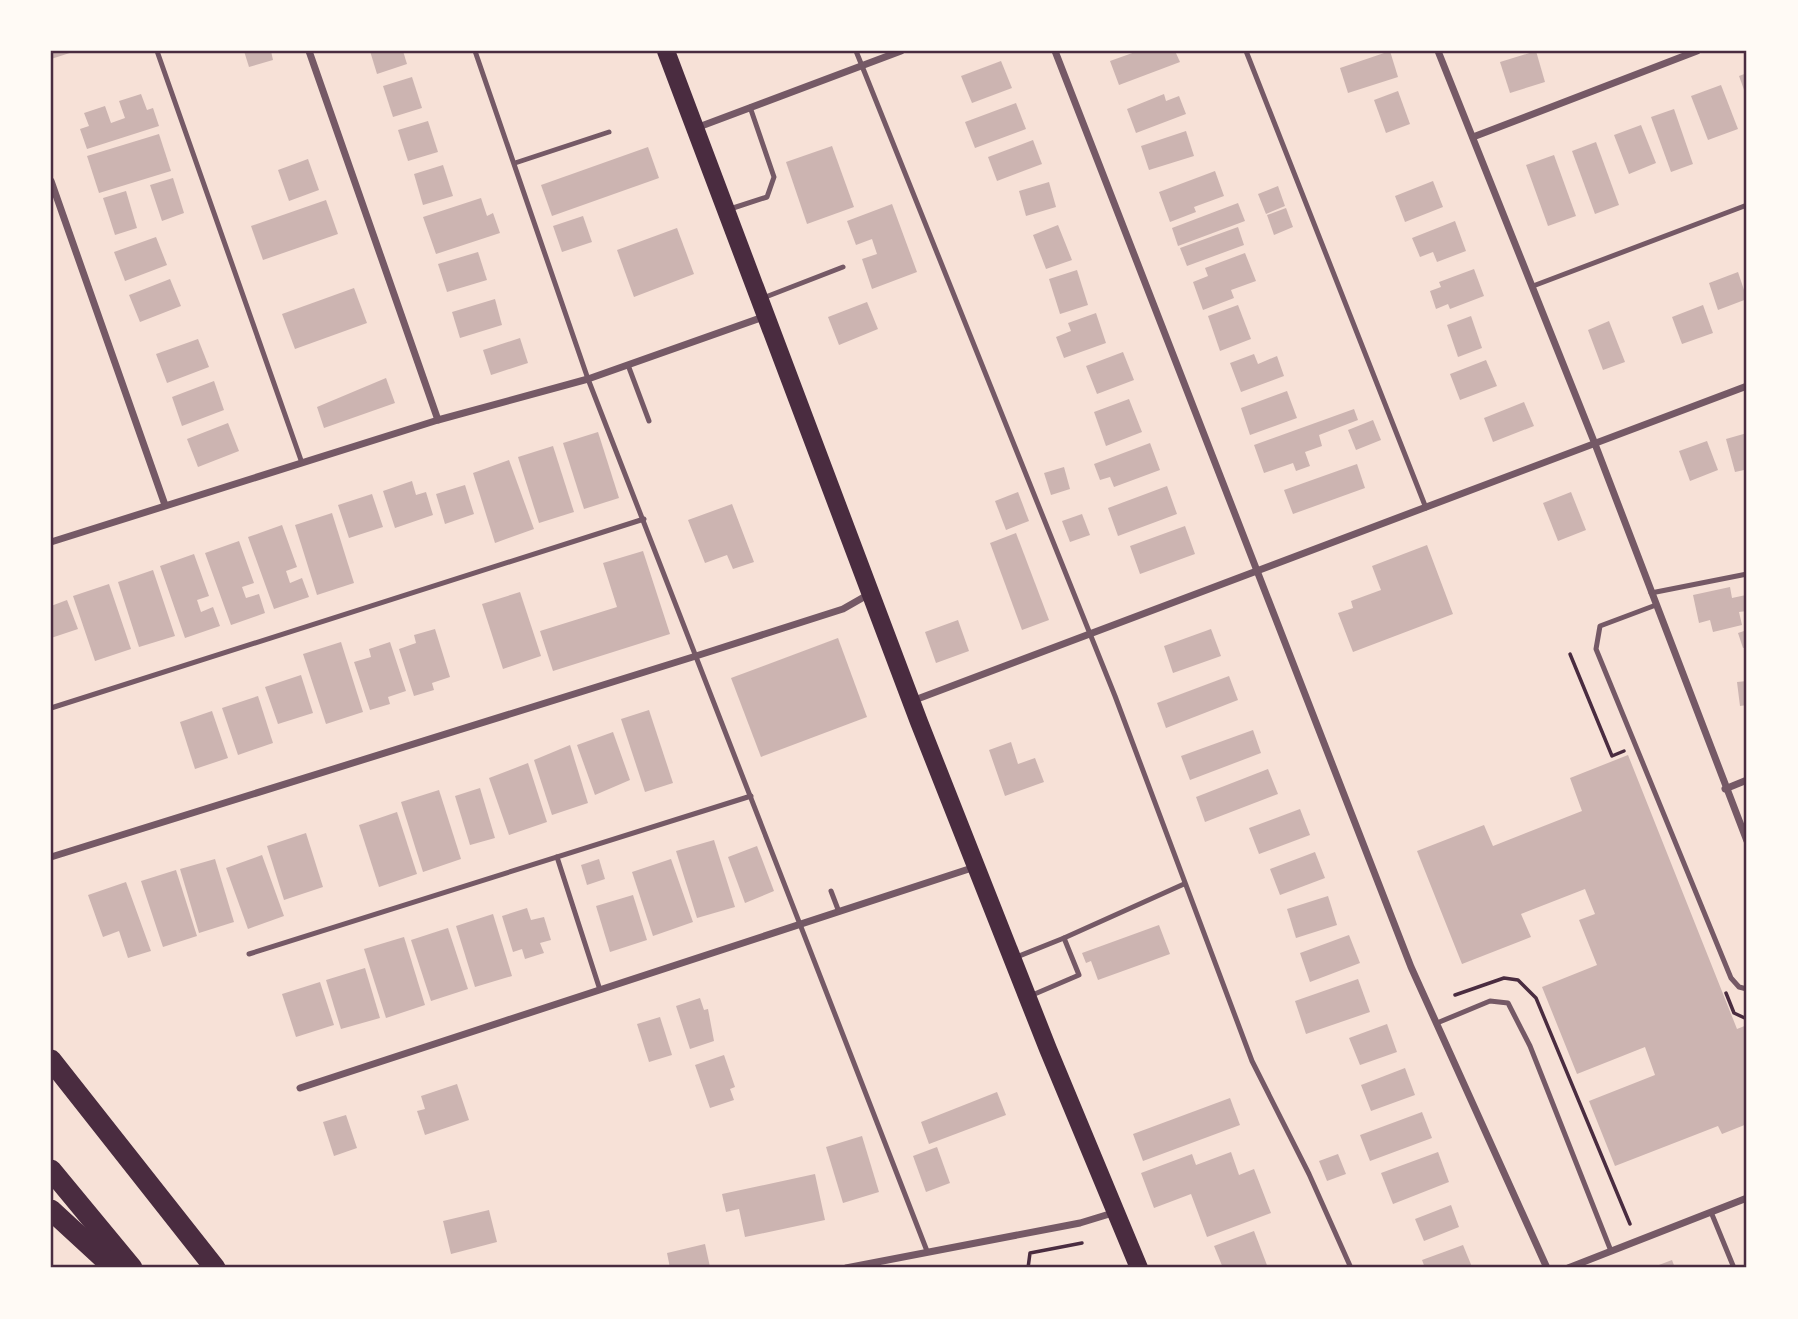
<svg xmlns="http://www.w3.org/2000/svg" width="1798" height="1319" font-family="'Sofia Sans Condensed',sans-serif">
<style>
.building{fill:#ccb4b1}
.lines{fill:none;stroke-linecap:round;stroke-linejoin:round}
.path{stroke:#4a2c40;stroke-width:3.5}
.service{stroke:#755966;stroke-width:5}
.minor{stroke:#755966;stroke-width:7}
.primary{stroke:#4a2c40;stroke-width:18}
.motorway{stroke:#4a2c40;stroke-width:21}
.neatline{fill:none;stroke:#4a2c40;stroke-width:2.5}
</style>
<rect width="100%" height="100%" fill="#f7e1d7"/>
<g class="building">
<polygon points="51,51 76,51 51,59"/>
<polygon points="244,51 271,51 273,60 249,67"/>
<polygon points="370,51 403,51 407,64 377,74"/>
<polygon points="1138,51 1175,51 1180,62 1119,85 1110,61"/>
<polygon points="1390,51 1398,77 1348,93 1340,68"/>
<polygon points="1536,51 1545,82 1510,93 1500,62"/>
<polygon points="1001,61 1012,88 972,103 961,76"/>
<polygon points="1747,73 1747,98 1739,76"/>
<polygon points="412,77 422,108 393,117 383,86"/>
<polygon points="1721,85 1738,129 1708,140 1691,96"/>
<polygon points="1398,91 1410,124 1386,133 1374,100"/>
<polygon points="141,94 147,110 153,108 159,126 87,149 80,129 89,126 84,113 105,106 111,123 125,118 119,101"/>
<polygon points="1164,94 1166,101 1179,96 1186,114 1136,133 1127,109"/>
<polygon points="1016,103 1026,129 975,148 965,122"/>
<polygon points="1674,109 1693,164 1671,172 1651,117"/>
<polygon points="428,121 438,152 408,161 398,130"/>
<polygon points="1641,125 1656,163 1629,174 1614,135"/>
<polygon points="1186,131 1194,156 1149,170 1141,146"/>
<polygon points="159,134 171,171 99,193 87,156"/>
<polygon points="1033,140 1042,164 997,181 988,157"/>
<polygon points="1596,142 1619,205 1595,214 1572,151"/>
<polygon points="832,146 854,207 807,224 786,162"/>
<polygon points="648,147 659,178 552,216 541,185"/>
<polygon points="1554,155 1576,216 1548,226 1526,165"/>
<polygon points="308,159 319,190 289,201 278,170"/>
<polygon points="443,165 453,196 423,205 414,174"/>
<polygon points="1215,171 1224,196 1194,207 1196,212 1170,222 1159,192"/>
<polygon points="173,178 184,213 162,221 150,185"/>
<polygon points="1433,181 1443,207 1405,222 1395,196"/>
<polygon points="1049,182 1056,207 1026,216 1019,191"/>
<polygon points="1278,186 1285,206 1266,214 1258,194"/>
<polygon points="126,191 137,228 115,235 103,198"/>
<polygon points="481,198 487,216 493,213 500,233 436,254 423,217"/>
<polygon points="326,200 338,234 263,260 251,226"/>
<polygon points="1238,203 1245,221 1178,246 1172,228"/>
<polygon points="892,204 917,272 872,289 862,259 877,254 872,239 856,245 847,221"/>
<polygon points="1286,208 1293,227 1274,235 1267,215"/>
<polygon points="583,216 592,242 562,252 553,226"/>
<polygon points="1455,221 1466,251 1437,262 1433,252 1420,257 1412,238"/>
<polygon points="1058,225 1072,260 1046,269 1033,235"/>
<polygon points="1238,227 1244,245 1187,266 1180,248"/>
<polygon points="677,228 694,274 634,297 617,250"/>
<polygon points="156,237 167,265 125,281 114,252"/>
<polygon points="478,252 487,280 447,292 438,264"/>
<polygon points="1245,253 1256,281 1231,290 1234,298 1203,310 1193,282 1208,276 1205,268"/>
<polygon points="1474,269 1484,296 1450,309 1448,304 1436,309 1430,291 1441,287 1439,282"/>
<polygon points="1077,270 1088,305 1060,314 1049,279"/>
<polygon points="1738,272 1747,299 1718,310 1709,283"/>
<polygon points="170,279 181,306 140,322 129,295"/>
<polygon points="354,288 367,323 295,349 282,314"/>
<polygon points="495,299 502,325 460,338 452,312"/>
<polygon points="867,302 878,329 839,345 828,317"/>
<polygon points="1238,305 1251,339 1220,351 1208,316"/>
<polygon points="1703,305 1713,333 1682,344 1672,317"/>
<polygon points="1096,313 1106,343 1064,358 1056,337 1071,331 1068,323"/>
<polygon points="1471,316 1482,348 1458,357 1447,325"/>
<polygon points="1609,321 1625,362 1603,370 1588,330"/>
<polygon points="520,338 528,363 491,375 483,350"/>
<polygon points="198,339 209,367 167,383 156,354"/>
<polygon points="1123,352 1134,380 1097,394 1086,366"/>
<polygon points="1254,354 1258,364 1277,356 1284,376 1241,392 1230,363"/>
<polygon points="1486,360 1497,386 1460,400 1450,374"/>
<polygon points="386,378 395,403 324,428 317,407"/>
<polygon points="214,381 224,410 182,426 172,397"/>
<polygon points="1287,391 1297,418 1250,435 1241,408"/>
<polygon points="1129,399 1142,432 1106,446 1094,412"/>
<polygon points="1524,402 1534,426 1493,442 1484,418"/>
<polygon points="1354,409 1358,420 1319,435 1322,446 1305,452 1310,466 1296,471 1293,463 1264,473 1254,445"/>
<polygon points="1373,420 1381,440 1356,450 1348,430"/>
<polygon points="228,423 239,451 198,467 187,439"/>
<polygon points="598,432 619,498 584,509 563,443"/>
<polygon points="1747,433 1747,480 1744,470 1735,472 1726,439"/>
<polygon points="1707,441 1718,470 1690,481 1679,451"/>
<polygon points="1150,443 1160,470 1114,487 1110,477 1100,480 1094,464"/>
<polygon points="553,446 574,512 539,523 518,457"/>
<polygon points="509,460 534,529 495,543 473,473"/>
<polygon points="1357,464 1365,488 1293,514 1284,490"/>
<polygon points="1064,467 1070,489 1051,495 1044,473"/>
<polygon points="412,481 416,495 426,492 433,515 395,528 383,491"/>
<polygon points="465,485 474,514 445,524 436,494"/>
<polygon points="1167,486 1177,514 1118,536 1108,508"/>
<polygon points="1018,492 1029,521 1006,530 995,501"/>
<polygon points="1571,492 1586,530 1558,541 1543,503"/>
<polygon points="372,494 383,527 349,538 338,505"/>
<polygon points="732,504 754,562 733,569 727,555 705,563 688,520"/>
<polygon points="332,513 354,583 317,595 295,525"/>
<polygon points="1082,514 1090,535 1070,542 1062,521"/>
<polygon points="282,525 297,567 286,571 290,583 302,578 309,597 274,609 248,537"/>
<polygon points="1185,526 1195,554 1140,574 1130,546"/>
<polygon points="1016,533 1049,620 1022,630 990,543"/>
<polygon points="239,541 254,583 242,587 246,598 259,594 265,613 231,625 205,553"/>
<polygon points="1427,545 1453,614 1353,652 1338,613 1353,608 1351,601 1381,590 1372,566"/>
<polygon points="643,551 670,634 553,671 540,631 617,607 603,563"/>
<polygon points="194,554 209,596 197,600 201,612 213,607 220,626 185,638 160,566"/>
<polygon points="153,570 175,636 139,647 118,582"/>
<polygon points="109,584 131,649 95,661 73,596"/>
<polygon points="1730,587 1732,598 1746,595 1747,611 1739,612 1742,625 1713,632 1710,620 1699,623 1693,595"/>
<polygon points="520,592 541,656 503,669 482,604"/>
<polygon points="67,600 78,629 51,638 51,606"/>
<polygon points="958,620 969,651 936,663 925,632"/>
<polygon points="435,629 450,677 432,683 434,690 414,696 399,649 416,643 414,635"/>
<polygon points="1211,629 1221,656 1173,673 1164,646"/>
<polygon points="1747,630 1747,647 1743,648 1738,633"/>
<polygon points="838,638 867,717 761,757 731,678"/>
<polygon points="341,642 363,712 326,724 303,654"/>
<polygon points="390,642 406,691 388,697 390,704 370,710 354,662 371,657 369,649"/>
<polygon points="301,675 313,713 278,724 265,687"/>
<polygon points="1229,676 1238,700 1166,728 1157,703"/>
<polygon points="1747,681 1747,705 1740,706 1737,682"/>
<polygon points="258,696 273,743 238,755 222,708"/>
<polygon points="649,710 673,783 645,792 621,719"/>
<polygon points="212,711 228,758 195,769 180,722"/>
<polygon points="1253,730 1261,753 1190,780 1181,756"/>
<polygon points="613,732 630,780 595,795 577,745"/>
<polygon points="1011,742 1018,764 1035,758 1044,782 1005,796 989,750"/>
<polygon points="570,745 588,803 552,815 534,760"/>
<polygon points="1628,755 1737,1029 1747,1025 1747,1124 1722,1134 1718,1126 1615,1166 1589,1101 1655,1075 1645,1047 1577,1074 1542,987 1597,965 1579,920 1595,914 1585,889 1521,914 1531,937 1462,964 1417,851 1484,825 1493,846 1582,811 1570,778"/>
<polygon points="528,763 547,822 509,835 489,778"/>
<polygon points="1268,769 1278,794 1205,822 1196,797"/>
<polygon points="480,788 495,838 470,845 455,796"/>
<polygon points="439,790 461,859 423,872 401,802"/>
<polygon points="1300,809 1310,835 1259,854 1249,828"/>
<polygon points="397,812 417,874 379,887 359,825"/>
<polygon points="306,833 323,887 284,900 267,846"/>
<polygon points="714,840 735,907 697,918 676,851"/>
<polygon points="757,846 774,891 745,903 728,857"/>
<polygon points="1315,852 1325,878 1280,895 1270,869"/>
<polygon points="262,855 284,916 248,929 226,868"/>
<polygon points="215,859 234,922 199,933 180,869"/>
<polygon points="599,859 605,879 587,885 581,865"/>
<polygon points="671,859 693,922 653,936 632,872"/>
<polygon points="176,870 197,936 163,947 141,881"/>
<polygon points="126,882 151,951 128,958 119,931 103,937 88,895"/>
<polygon points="633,895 647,940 610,952 596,906"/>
<polygon points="1328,896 1337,925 1296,938 1287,909"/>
<polygon points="527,908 531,920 544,917 551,940 540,943 544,953 525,959 522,949 513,952 502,916"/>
<polygon points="493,914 512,976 475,987 456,926"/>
<polygon points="1159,925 1170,954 1098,980 1091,961 1086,963 1082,953"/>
<polygon points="448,928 468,989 431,1001 411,940"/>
<polygon points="1349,935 1360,963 1310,982 1300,953"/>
<polygon points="404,937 425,1005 386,1018 364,949"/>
<polygon points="365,968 380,1018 341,1029 326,980"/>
<polygon points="1358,979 1370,1012 1306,1034 1295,1001"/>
<polygon points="320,982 334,1025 296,1037 282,994"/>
<polygon points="700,998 704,1010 708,1009 714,1041 690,1049 676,1006"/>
<polygon points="660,1017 672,1055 649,1062 637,1024"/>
<polygon points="1387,1024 1397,1052 1360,1065 1349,1038"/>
<polygon points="724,1055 735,1087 730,1089 734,1100 710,1108 695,1065"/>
<polygon points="1405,1068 1415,1095 1371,1111 1361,1085"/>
<polygon points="457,1084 469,1120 425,1135 417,1111 425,1109 421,1096"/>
<polygon points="997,1092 1006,1115 929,1144 921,1122"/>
<polygon points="1230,1098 1240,1125 1143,1161 1133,1134"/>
<polygon points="1422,1112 1432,1138 1370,1161 1360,1135"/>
<polygon points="346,1115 357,1148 334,1156 323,1122"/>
<polygon points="862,1136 879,1192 843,1203 826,1147"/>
<polygon points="937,1147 950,1183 926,1192 913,1156"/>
<polygon points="1231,1152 1239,1175 1254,1169 1271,1213 1207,1237 1191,1194 1154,1208 1141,1173 1192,1154 1196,1165"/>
<polygon points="1438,1152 1449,1182 1393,1204 1381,1173"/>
<polygon points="1338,1154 1346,1174 1327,1181 1319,1161"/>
<polygon points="815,1174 825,1220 745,1237 739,1209 726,1212 722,1194"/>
<polygon points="1451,1205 1459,1227 1424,1241 1415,1219"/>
<polygon points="489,1210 497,1242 451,1254 443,1221"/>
<polygon points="1254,1231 1268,1268 1223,1268 1214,1246"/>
<polygon points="705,1244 710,1267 670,1268 667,1253"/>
<polygon points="1463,1245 1472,1267 1425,1268 1422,1260"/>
<polygon points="1672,1260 1675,1268 1651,1268"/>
</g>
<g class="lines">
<g class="path">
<polyline points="1570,654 1612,756 1624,751"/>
<polyline points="1726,993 1734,1013 1747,1019"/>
<polyline points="1455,995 1504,978 1518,980 1536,998 1630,1224"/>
<polyline points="1028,1268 1030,1253 1082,1243"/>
</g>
<g class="service">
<polyline points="157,51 302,463"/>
<polyline points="475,51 588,379 927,1251"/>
<polyline points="856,51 1115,696 1252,1061 1309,1174 1351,1268"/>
<polyline points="1246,51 1426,508"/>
<polyline points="515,163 609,132"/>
<polyline points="730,209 767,197 774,177 750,107"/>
<polyline points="1533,286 1747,205"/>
<polyline points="763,298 843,267"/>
<polyline points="628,365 649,421"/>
<polyline points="1651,593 1747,574"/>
<polyline points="1656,605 1600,626 1596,649 1731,978 1739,987 1747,989"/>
<polyline points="51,708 644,519"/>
<polyline points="557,857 600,990"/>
<polyline points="831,891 839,912"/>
<polyline points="1064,938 1184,884"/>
<polyline points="249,954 751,796"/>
<polyline points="1014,958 1064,938 1079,975 1030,996"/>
<polyline points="1437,1023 1490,1001 1508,1003 1530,1046 1611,1251"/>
<polyline points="1711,1212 1734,1268"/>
</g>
<g class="minor">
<polyline points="309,51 438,420"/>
<polyline points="1055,51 1411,967 1547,1268"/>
<polyline points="1438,51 1595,444 1747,841"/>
<polyline points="696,128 901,51"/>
<polyline points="1473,137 1697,51"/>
<polyline points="51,181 165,505"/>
<polyline points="51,542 438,420 588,379 766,316"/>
<polyline points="912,701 1747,386"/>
<polyline points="1725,789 1747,780"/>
<polyline points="51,857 696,656 843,609 871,593"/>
<polyline points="300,1088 975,867"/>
<polyline points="846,1268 1080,1223 1116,1212"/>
<polyline points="1568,1268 1747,1198"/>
</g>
<polyline class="primary" points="666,51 919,722 1048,1049 1139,1268"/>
<g class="motorway">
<polyline points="51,1060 215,1268"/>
<polyline points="51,1170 132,1268"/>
<polyline points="51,1210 114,1268"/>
</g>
</g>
<rect width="1798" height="1319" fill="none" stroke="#fffaf5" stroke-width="105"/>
<rect x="52" y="52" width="1693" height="1214" class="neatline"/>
</svg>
